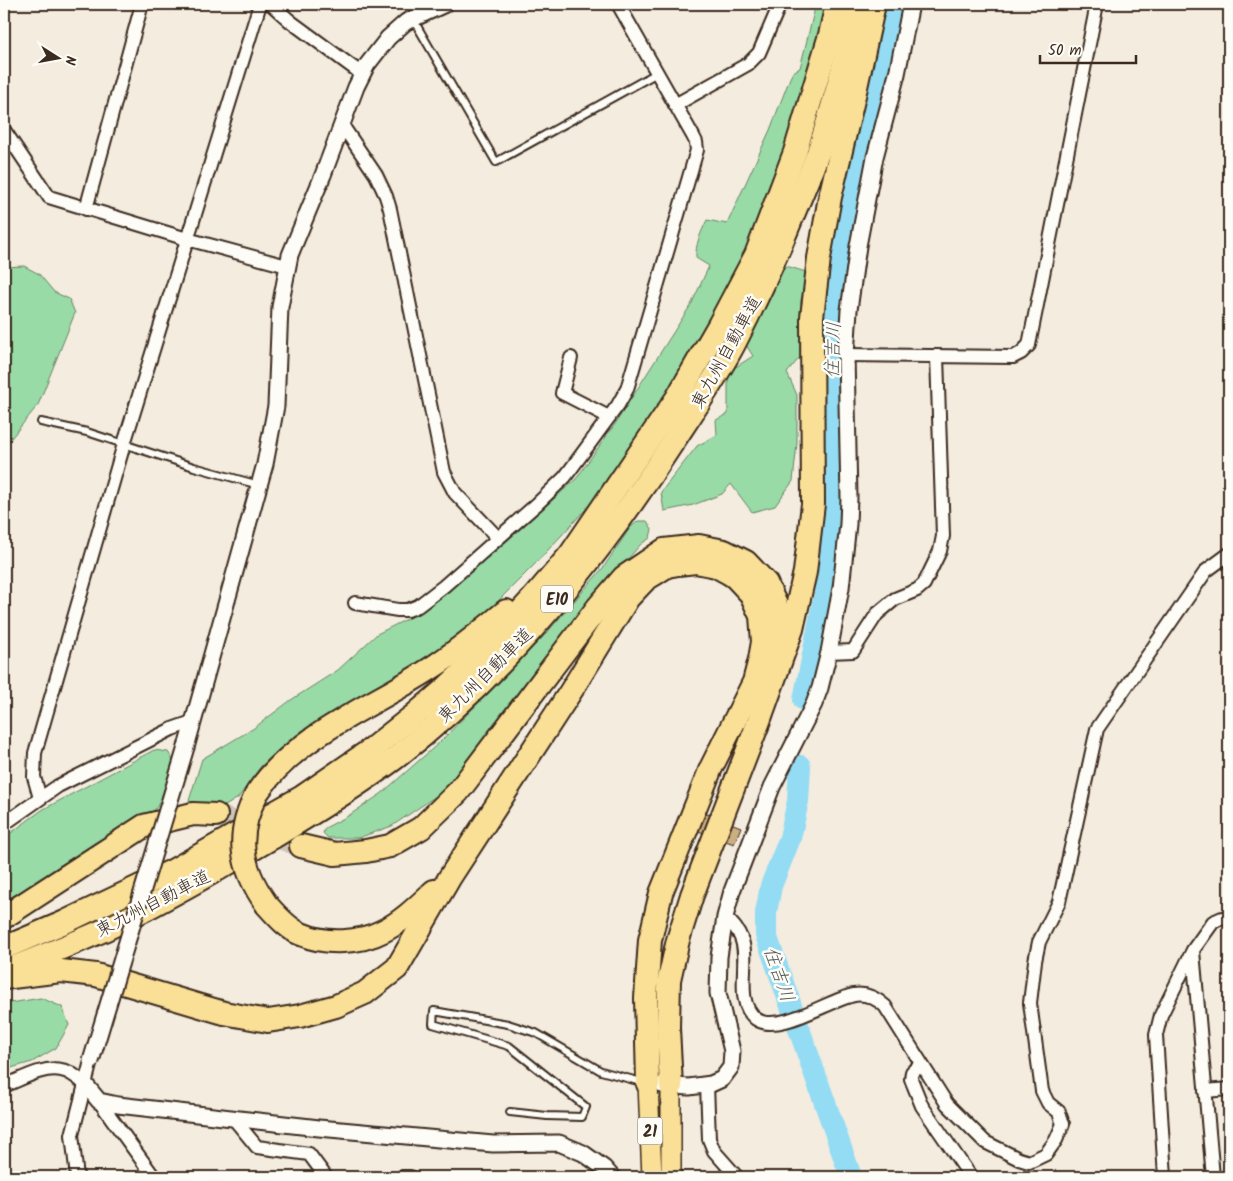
<svg xmlns="http://www.w3.org/2000/svg" width="1233" height="1181" font-family="Kalam,'Klee One',sans-serif">
<style>
.green{fill:#98dba7;stroke:#6a8262}
.lines{fill:none;stroke-linecap:round;stroke-linejoin:round}
.river{stroke:#93dcf4;stroke-width:22}
.building{fill:#cdae81;stroke:#3b2a1e}
.motorway-tunnel{stroke:#cec5b8;stroke-width:22;stroke-dasharray:22 11;stroke-linecap:butt}
.service-casing{stroke:#3b2a1e;stroke-width:10}
.minor-casing{stroke:#3b2a1e;stroke-width:16}
.tertiary-casing{stroke:#3b2a1e;stroke-width:19}
.primary-casing{stroke:#3b2a1e;stroke-width:22}
.motorway-casing{stroke:#3b2a1e;stroke-width:26}
.service{stroke:#fdfcf7;stroke-width:6}
.minor{stroke:#fdfcf7;stroke-width:12}
.tertiary{stroke:#fdfcf7;stroke-width:15}
.primary{stroke:#fadf96;stroke-width:19}
.motorway{stroke:#fadf96;stroke-width:22}
.tertiary-bridge-casing{stroke:#3b2a1e;stroke-width:19;stroke-linecap:butt}
.motorway-bridge-casing{stroke:#3b2a1e;stroke-width:26;stroke-linecap:butt}
.tertiary-bridge{stroke:#fdfcf7;stroke-width:15}
.motorway-bridge{stroke:#fadf96;stroke-width:22}
.labels{text-anchor:middle;stroke-width:5;stroke-linejoin:round;paint-order:stroke}
.shield{fill:#fdfcf7;stroke:#75695f;stroke-width:1}
.shield-label{font-size:16px;font-weight:bold;fill:#3b2a1e}
.street-label{font-size:18px;fill:#3b2a1e;stroke:#fdfcf7}
.water-label{font-size:19px;font-style:italic;fill:#515654;stroke:#fdfcf7}
</style>
<rect width="100%" height="100%" fill="#f3ecdf"/>
<filter id="ink" filterUnits="userSpaceOnUse"><feTurbulence type="fractalNoise" baseFrequency=".02" numOctaves="2"/><feDisplacementMap in="SourceGraphic" scale="10" xChannelSelector="R" yChannelSelector="G"/><feConvolveMatrix kernelMatrix="1 2 1 2 8 2 1 2 1" color-interpolation-filters="sRGB"/></filter>
<g filter="url(#ink)">
<g class="green">
<path d="M 816,4 L 827,4 L 822,38 L 752,246 L 680,373 L 598,496 L 535,564 L 448,651 L 301,737 L 261,766 L 238,798 L 222,808 L 188,804 L 202,759 L 254,728 L 291,700 L 338,670 L 377,634 L 423,611 L 498,549 L 576,479 L 615,424 L 692,303 L 709,266 L 696,258 C 695,245 701,232 707,220 L 727,224 L 770,130 L 790,78 L 793,72 L 800,68 Z"/>
<polygon points="783,265 809,273 801,300 800,357 787,373 797,395 797,443 793,481 775,506 752,512 731,484 722,494 693,505 664,511 661,492 697,446 717,435 716,420 728,414 728,372 753,356 746,345"/>
<polygon points="24,266 39,274 54,292 69,299 75,313 38,405 4,447 4,267"/>
<polygon points="638,521 647,521 652,529 650,538 641,544 626,561 478,756 439,794 392,826 358,838 328,838 323,833 325,828 348,816 381,794 440,742 544,636 603,568 630,528"/>
<polygon points="154,750 168,752 173,760 172,771 157,807 149,816 96,842 4,902 4,838 42,810"/>
<polygon points="41,998 62,1007 69,1025 56,1048 32,1062 4,1070 4,1004"/>
</g>
<g class="lines">
<g class="river">
<polyline points="804,700 825,594 832,523 833,452 831,368 834,301 844,240 897,4"/>
<polyline points="800,766 798,801 790,838 771,886 766,913 766,935 851,1177"/>
</g>
</g>
<polygon class="building" points="684,805 741,827 734,844 676,823"/>
<g class="lines">
<polyline class="motorway-tunnel" points="216,815 301,846"/>
<g class="service-casing">
<g id="service">
<polyline points="413,19 496,162 657,73"/>
<polyline points="41,422 87,432 194,467 259,485"/>
<polyline points="510,1112 547,1116 582,1117 586,1107 509,1046 433,1024 434,1011 508,1024 536,1033 601,1071 645,1083"/>
</g>
</g>
<g class="minor-casing">
<g id="minor">
<polyline points="271,4 290,21 362,74"/>
<polyline points="675,105 748,64 759,53 780,4"/>
<polyline points="342,125 376,175 386,196 390,209 444,472 455,493 498,538"/>
<polyline points="4,130 49,197 187,239 287,266"/>
<polyline points="86,209 142,4"/>
<polyline points="846,355 1013,357 1021,353 1029,345 1097,4"/>
<polyline points="571,358 562,393 609,417"/>
<polyline points="355,603 398,610 408,610 418,606 444,586 537,504 565,477 618,405 627,389 697,150 696,142 693,136 618,4"/>
<polyline points="829,652 853,651 877,614 895,599 917,590 924,584 940,551 943,536 937,356"/>
<polyline points="40,798 34,777 35,753 124,444 260,4"/>
<polyline points="4,824 58,786 172,729 192,722"/>
<path d="M 725,917 C 732,923 738,929 741,938 C 751,961 733,1001 756,1019 C 778,1035 831,999 854,995 C 866,993 877,999 885,1006 L 947,1104 L 985,1142 L 1019,1159 L 1029,1162 L 1046,1154 L 1056,1140 L 1063,1124 L 1059,1112 L 1048,1103 L 1042,1091 L 1030,1003 L 1035,961 L 1039,942 L 1059,902 L 1097,729 L 1206,571 L 1229,554"/>
<polyline points="1193,951 1213,1177"/>
<polyline points="921,1064 912,1072 911,1079 922,1106 971,1177"/>
<polyline points="707,1085 709,1139 714,1151 737,1177"/>
<path d="M 4,1086 C 20,1080 43,1066 61,1070 C 70,1071 78,1078 85,1084"/>
<polyline points="1205,1091 1229,1089"/>
<polyline points="99,1101 154,1177"/>
<polyline points="234,1119 257,1147 309,1154 326,1177"/>
<polyline points="77,1177 72,1135 91,1061"/>
<polyline points="402,1177 410,1177"/>
<polyline points="1165,1177 1156,1035 1161,1015 1193,950 1213,922 1222,918 1229,918"/>
</g>
</g>
<g class="tertiary-casing">
<g id="tertiary">
<polyline points="187,744 265,464 276,406 280,307 290,255 323,175 356,87 367,65 388,38 406,22 445,4"/>
<polyline points="85,1084 99,1101 118,1105 319,1128 493,1144 559,1143 583,1153 604,1168 612,1177"/>
<polyline points="662,1085 689,1087 711,1084 722,1079 731,1067 732,1051 718,993 719,957 725,917 732,891 772,787 814,704 820,688 829,652 841,588 848,524 849,498 846,355 849,310 858,246 875,157 897,74 911,4"/>
</g>
</g>
<g class="primary-casing">
<g id="primary">
<polyline points="648,1084 652,1177"/>
<polyline points="671,1086 671,1177"/>
</g>
</g>
<g class="motorway-casing">
<g id="motorway">
<path d="M 257,793 C 297,733 377,705 436,665 C 460,649 483,630 506,611"/>
<polyline points="301,846 335,854 366,851 390,846 421,828 458,792 598,607 624,577 664,550 699,546 724,551 746,562 766,583 776,605 780,632 776,650"/>
<path d="M 267,905 C 276,915 288,929 301,934 C 326,945 360,943 383,931 C 402,922 419,905 434,891"/>
<polyline points="4,917 144,826 193,814 216,815"/>
<polyline points="4,948 65,922 172,871 302,797 369,751 412,717 447,687 477,659 534,597 570,555 677,398 719,325 756,255 795,152 830,35 837,4"/>
<path d="M 10,969 C 42,956 73,944 104,930 C 162,902 219,869 275,836 C 315,812 356,787 394,759 C 506,673 597,560 673,442 C 694,410 716,378 734,344 C 756,301 777,255 795,210 C 803,191 811,172 818,153 C 834,104 847,54 859,4"/>
<polyline points="4,978 61,971 96,975 224,1013 268,1021 300,1016 336,1006 365,993 397,968 450,877 571,691 628,598 646,579 656,573 667,566 678,564 696,562 716,566 727,572 735,577 751,594 761,616 763,642 760,659 754,682 711,768 661,893 650,940 646,998 648,1084"/>
<polyline points="671,1086 668,1028 669,980 678,940 692,895 759,721 792,629 805,572 813,504 812,317 819,258 830,197 856,87 874,4"/>
</g>
</g>
<use href="#service" class="service"/>
<use href="#minor" class="minor"/>
<use href="#tertiary" class="tertiary"/>
<use href="#primary" class="primary"/>
<use href="#motorway" class="motorway"/>
<g class="tertiary-bridge-casing">
<polyline id="tertiary-bridge" points="91,1061 187,744"/>
</g>
<g class="motorway-bridge-casing">
<path id="motorway-bridge" d="M 257,793 C 235,835 240,867 267,905"/>
</g>
<use href="#tertiary-bridge" class="tertiary-bridge"/>
<use href="#motorway-bridge" class="motorway-bridge"/>
</g>
</g>
<g class="labels">
<g class="shield">
<rect x="541" y="585.5" width="32" height="27" rx="4"/>
<rect x="637.5" y="1117.5" width="25" height="27" rx="4"/>
</g>
<g class="shield-label">
<text x="557" y="605">E10</text>
<text x="650" y="1137">21</text>
</g>
<g class="street-label">
<text transform="translate(726 352) rotate(-61)" y="6">東九州自動車道</text>
<text transform="translate(485 675) rotate(-45)" y="6">東九州自動車道</text>
<text transform="translate(153 903) rotate(-27)" y="6">東九州自動車道</text>
</g>
<g class="water-label">
<text transform="translate(832 350) rotate(-88)" y="7">住吉川</text>
<text transform="translate(780 974) rotate(71)" y="7">住吉川</text>
</g>
</g>
<rect width="1233" height="1181" fill="none" stroke="#fdfcf7" stroke-width="20"/>
<rect x="10" y="10" width="1213" height="1161" fill="none" stroke="#3b2a1e" stroke-width="2" filter="url(#ink)"/>
<g transform="translate(58 58) rotate(101)" stroke="#fdfcf7" stroke-width="4" paint-order="stroke">
<path d="M0-4L9 19L0 12L-9 19Z" fill="#3b2a1e"/>
<text y="-8" font-size="14" font-weight="bold" text-anchor="middle" fill="#3b2a1e">N</text>
</g>
<path d="M1040 55v8h96v-8" fill="none" stroke="#3b2a1e" stroke-width="2.5"/>
<text x="1048" y="55" font-size="15" fill="#3b2a1e" stroke="#fdfcf7" stroke-width="4" paint-order="stroke">50 m</text>
</svg>
